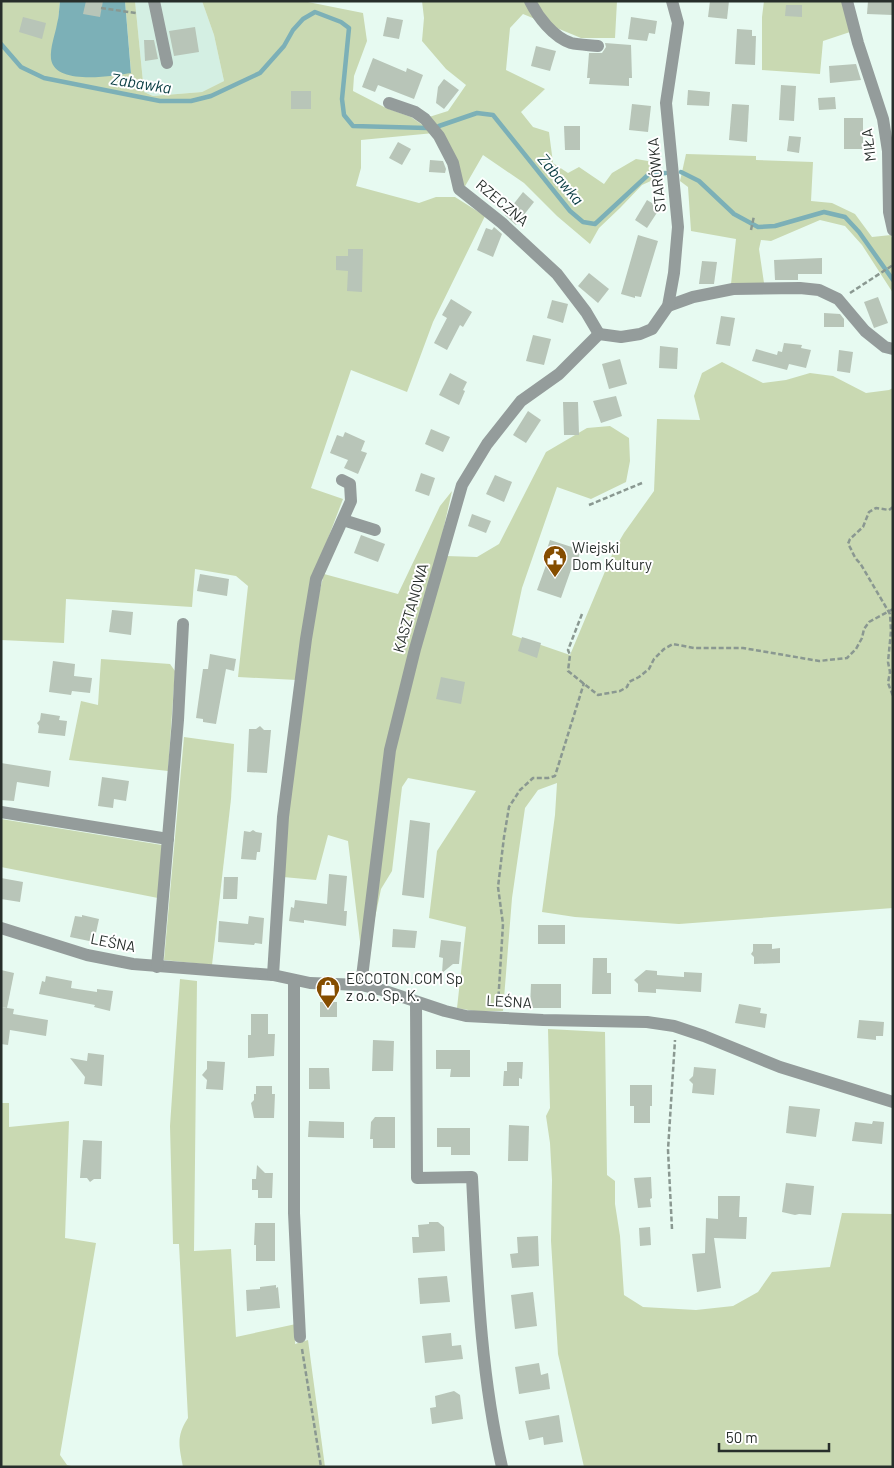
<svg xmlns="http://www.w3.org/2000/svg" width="894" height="1468" font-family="Barlow,sans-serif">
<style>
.built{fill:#d4efe3}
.green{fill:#c9d9b2}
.water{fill:#7cb0b7}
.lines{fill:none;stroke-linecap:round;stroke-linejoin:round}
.stream{stroke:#7cb0b7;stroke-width:4.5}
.building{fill:#b8c5b8}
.path{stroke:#8a9891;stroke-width:2.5;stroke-dasharray:5 2.5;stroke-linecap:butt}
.minor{stroke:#949c9b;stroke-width:12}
.labels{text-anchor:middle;stroke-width:4;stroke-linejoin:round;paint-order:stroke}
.street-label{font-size:15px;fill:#272e2b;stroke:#fff}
.poi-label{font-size:15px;fill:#272e2b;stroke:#fff;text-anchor:start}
.water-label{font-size:16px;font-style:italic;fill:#083c42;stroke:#fff}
</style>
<rect width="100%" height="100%" fill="#e7faf1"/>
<polygon class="built" points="135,1 202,1 214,35 224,81 202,92 153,96 144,92"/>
<g class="green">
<polygon points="1,1 60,1 58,23 131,72 125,1 135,1 144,92 153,96 202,92 224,81 214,35 202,1 303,1 363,13 367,41 354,76 353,91 386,108 411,117 434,133 361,140 361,168 356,186 419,203 436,197 455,197 485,216 433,322 407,392 351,370 311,488 343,499 311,583 297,680 238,677 248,586 236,576 195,569 192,607 66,599 64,643 1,640"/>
<polygon points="422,1 617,1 615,38 581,38 523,14 510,28 506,70 545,89 521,112 533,127 549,132 553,163 568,173 579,167 604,184 612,173 636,159 660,163 655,179 642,185 620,208 599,228 590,244 557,216 524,183 483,155 464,188 429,117 448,111 466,85 446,69 422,41 424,18"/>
<polygon points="764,1 843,1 850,32 823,41 820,74 762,70 762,17"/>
<polygon points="686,154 756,156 756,160 813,162 811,201 832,203 855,214 872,237 891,235 893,241 893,293 862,245 845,226 820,220 771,241 761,240 759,249 764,283 731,284 736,239 691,231 688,187 680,181"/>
<polygon points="722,362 763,383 786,380 810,373 833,376 866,393 889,390 893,388 893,908 679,924 575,917 542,912 555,815 557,783 538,790 525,808 512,898 503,1011 474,1011 457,1008 466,927 429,918 437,851 476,791 408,778 402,787 392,871 381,889 372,932 361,950 348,841 328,835 316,880 283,877 288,801 312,620 324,574 398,594 440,506 452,491 441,540 446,556 477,557 499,544 546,452 587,428 610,426 629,438 630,461 626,482 591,499 557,487 522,588 512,635 570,655 614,550 624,533 654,491 657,419 700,420 694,396 702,373"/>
<polygon points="101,659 170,664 175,671 168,771 69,760 81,701 98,705"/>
<polygon points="184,737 234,744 231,799 212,965 164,960"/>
<polygon points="1,819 162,845 158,898 1,867"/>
<path d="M 180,979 L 197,981 L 194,1251 L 231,1249 L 236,1337 L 296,1324 L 295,1344 L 308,1340 L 325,1467 L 183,1467 C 179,1446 176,1436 188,1418 L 179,1244 L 173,1244 L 170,1126 Z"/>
<polygon points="548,1029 605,1032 607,1175 615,1181 615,1204 620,1236 624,1295 643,1307 696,1310 733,1306 758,1292 772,1272 830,1267 842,1213 893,1214 893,1467 584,1467 558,1354 551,1241 552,1180 550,1143 546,1116 550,1108"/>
<polygon points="1,1103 9,1103 9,1127 69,1121 65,1238 96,1243 60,1455 67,1465 75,1467 1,1467"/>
</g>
<path class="water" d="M 60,1 L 125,1 L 131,73 C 113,76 55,86 51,59 C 50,47 55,35 57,24 C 59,17 59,9 60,1 Z"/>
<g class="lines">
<g class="stream">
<polyline points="1,44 21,67 44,78 160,101 191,101 211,96 260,73 284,46 293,30 303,19 315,12 341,22 349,28 342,99 344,115 353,126 427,128"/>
<polyline points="439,126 477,113 493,115 570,211 583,222 595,224 649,174 666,173"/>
<polyline points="681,172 699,181 734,214 758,227 775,226 824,212 845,217 859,232 893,280"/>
</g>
</g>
<g class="building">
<polygon points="86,1 103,1 100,17 83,14"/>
<polygon points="710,1 729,1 727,19 708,17"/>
<polygon points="868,1 893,1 893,15 867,14"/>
<polygon points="786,5 802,5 802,17 785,16"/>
<polygon points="23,17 46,23 42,39 19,32"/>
<polygon points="387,17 403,20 399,39 383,36"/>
<polygon points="631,17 657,21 655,34 649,33 647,41 628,39"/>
<polygon points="195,27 199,52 174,56 169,31"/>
<polygon points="737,29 752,30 752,36 756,36 755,65 735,64"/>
<polygon points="144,40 154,40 158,59 145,61"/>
<polygon points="605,43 631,45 632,78 629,78 629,86 589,84 590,78 587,78 589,53 602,53 606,47"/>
<polygon points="536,46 556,51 550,71 531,66"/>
<polygon points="373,58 406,72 407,68 423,75 414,99 378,85 375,92 362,87"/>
<polygon points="856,64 861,80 830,83 829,66"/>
<polygon points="444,79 459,90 444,109 436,103 438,87"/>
<polygon points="781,85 796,86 794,121 779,120"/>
<polygon points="688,90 710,92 709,106 687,105"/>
<rect x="291" y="91" width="20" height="18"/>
<polygon points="835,97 836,109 819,110 818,98"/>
<polygon points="632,104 651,106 648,132 629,130"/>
<polygon points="732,104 749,105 747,142 729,140"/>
<rect x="844" y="118" width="19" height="31"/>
<polygon points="564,126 580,126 580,150 565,150"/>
<polygon points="789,136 801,137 799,153 787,151"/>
<polygon points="398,142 411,149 402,165 389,158"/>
<polygon points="430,160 443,161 446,169 445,173 429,172"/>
<polygon points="523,192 534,202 516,225 505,215"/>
<polygon points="647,200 660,208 647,228 635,220"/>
<polygon points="494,227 502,234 493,257 477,250 486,228 492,230"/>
<polygon points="638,235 658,241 641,297 635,296 635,298 621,294"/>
<polygon points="348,249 363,249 362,292 347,291 348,271 336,270 336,256 348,256"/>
<polygon points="822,258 822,274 798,274 798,280 775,280 774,260"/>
<polygon points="702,261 717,262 714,284 699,284"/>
<polygon points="589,273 609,289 598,303 578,286"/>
<polygon points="878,297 888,323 874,328 864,302"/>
<polygon points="451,299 472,312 463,327 460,325 447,350 434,343 447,318 442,315"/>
<polygon points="552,300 568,304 563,323 547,318"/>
<polygon points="824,313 840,314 844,319 844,327 824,327"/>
<polygon points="721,316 735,318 730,346 716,344"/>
<polygon points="533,335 551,339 544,365 526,361"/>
<polygon points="784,343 802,345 801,348 811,350 806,368 789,364 787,370 752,361 756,349 777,355 778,351 782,352"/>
<polygon points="660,346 678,348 677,369 659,368"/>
<polygon points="839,350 853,352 850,373 837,371"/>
<polygon points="620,359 627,384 609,389 602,364"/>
<polygon points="450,373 467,382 463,390 465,391 459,405 439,395"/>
<polygon points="616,396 622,416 601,423 593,401"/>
<polygon points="563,402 578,402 579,435 564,435"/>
<polygon points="528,411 541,420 526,443 513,435"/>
<polygon points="431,429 450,437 443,452 425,444"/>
<polygon points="345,432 365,441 361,451 367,453 358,474 344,468 348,460 330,453 337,435 343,437"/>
<polygon points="421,473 435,478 429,496 415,491"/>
<polygon points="495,475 512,482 504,502 486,494"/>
<polygon points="472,514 491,521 486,533 468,526"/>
<polygon points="361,535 385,544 378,562 354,553"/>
<polygon points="550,540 581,550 576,565 573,564 561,598 537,590 549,557 545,555"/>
<polygon points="200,574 229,579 227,596 197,591"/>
<polygon points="112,610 133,612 131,635 109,632"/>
<polygon points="522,637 541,643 537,658 518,651"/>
<polygon points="210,654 236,659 234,671 226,669 216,724 203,722 203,719 196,718 203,669 208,669"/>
<polygon points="53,661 75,664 74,676 92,678 90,693 72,691 71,695 49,692"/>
<polygon points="441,677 465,682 461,704 436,699"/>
<polygon points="41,713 60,716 59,720 67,721 65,736 38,733 39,726 37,723 40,720"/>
<polygon points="260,726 264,730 271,730 267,773 247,772 249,729 256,729"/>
<polygon points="1,763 51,771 49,787 17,782 14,801 1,800"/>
<polygon points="102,777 129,781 126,801 114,799 113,808 98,806"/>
<polygon points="410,820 430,823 424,898 402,895"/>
<polygon points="253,830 256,832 262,833 260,852 257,852 256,860 241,859 244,831 250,832"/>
<polygon points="329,874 347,876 344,911 347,911 346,926 304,920 304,923 289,921 291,907 294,908 295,900 327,904"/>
<polygon points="224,877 238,877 237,899 223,899"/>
<polygon points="1,878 23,882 20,902 1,899"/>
<polygon points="82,915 99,919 94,942 70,937 75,916 82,917"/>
<polygon points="249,916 264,918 262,944 255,943 254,945 218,942 219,921 248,924"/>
<rect x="538" y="925" width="27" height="19"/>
<polygon points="393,929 417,931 415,948 392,947"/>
<polygon points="441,940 461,942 459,964 453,964 442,973 443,958 439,957"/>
<polygon points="753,944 772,944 772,949 780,948 780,963 754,964 754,957 751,954 753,951"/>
<polygon points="593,958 607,958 607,973 611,973 611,994 592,994"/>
<polygon points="1,970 14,973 7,1008 1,1007"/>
<polygon points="646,970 657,971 657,975 684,977 684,972 702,973 701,992 656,989 656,993 638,992 638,984 634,980"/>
<polygon points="46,976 72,981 71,988 97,992 97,989 113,991 110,1011 94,1007 95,1005 39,994 42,981 45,982"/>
<polygon points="531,984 561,984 561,1008 530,1008"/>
<rect x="320" y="1002" width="17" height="15"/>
<polygon points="739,1004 761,1008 760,1013 767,1014 765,1028 735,1023"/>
<polygon points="1,1007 14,1009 13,1014 48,1020 46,1036 10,1030 8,1045 1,1044"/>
<polygon points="251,1014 268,1014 268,1034 275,1034 274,1056 248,1058 248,1035 251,1035"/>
<polygon points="859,1020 884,1022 883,1036 876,1036 876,1040 857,1038"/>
<polygon points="373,1040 394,1041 393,1071 372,1071"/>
<polygon points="436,1050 470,1050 470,1077 450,1077 451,1069 436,1069"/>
<polygon points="88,1053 104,1055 102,1086 84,1084 85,1077 70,1058 87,1061"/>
<polygon points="207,1061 225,1062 223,1090 206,1089 207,1080 202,1075 207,1069"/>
<polygon points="507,1062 523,1062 522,1079 519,1078 519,1086 503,1086 504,1071 507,1071"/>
<polygon points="694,1067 716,1069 714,1095 692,1093 693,1084 689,1080 693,1076"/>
<polygon points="309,1068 329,1068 330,1089 309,1089"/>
<polygon points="630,1085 652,1085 652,1106 650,1106 650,1123 634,1123 634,1106 630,1106"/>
<polygon points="256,1086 272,1086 272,1094 275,1094 274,1118 254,1118 251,1103 254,1100 254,1094 256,1094"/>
<polygon points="789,1106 820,1109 816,1137 786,1133"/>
<polygon points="375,1117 395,1117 395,1148 373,1148 373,1139 370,1139 371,1122"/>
<polygon points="309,1121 344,1122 344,1138 308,1137"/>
<polygon points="873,1121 884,1122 882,1144 852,1141 855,1122 872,1124"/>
<polygon points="509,1125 529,1126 528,1161 508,1161"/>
<polygon points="437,1128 470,1128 470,1155 451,1155 451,1147 437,1147"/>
<polygon points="83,1140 102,1141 101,1179 94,1179 90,1182 87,1178 80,1178"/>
<polygon points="257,1165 265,1173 273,1173 272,1198 258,1198 258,1190 252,1190 252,1179 256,1179"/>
<polygon points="651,1177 652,1198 650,1199 651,1207 638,1208 634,1178"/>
<polygon points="786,1183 814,1186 811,1215 799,1214 795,1215 782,1212"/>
<polygon points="718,1196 740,1196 739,1217 747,1217 746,1239 714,1238 721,1288 697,1292 692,1254 705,1253 706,1218 718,1219"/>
<polygon points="429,1222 438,1222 444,1227 445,1251 413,1253 412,1237 419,1237 418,1225 429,1224"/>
<polygon points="255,1223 275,1223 275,1261 256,1261 256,1245 254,1245"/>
<polygon points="650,1227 651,1245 640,1246 639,1228"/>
<polygon points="538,1236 539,1266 512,1268 510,1254 518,1253 517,1237"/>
<polygon points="447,1276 450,1302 420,1304 418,1278"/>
<polygon points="276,1285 276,1288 278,1287 280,1308 247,1311 246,1290 260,1289 260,1287"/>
<polygon points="533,1292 537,1326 515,1329 511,1295"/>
<polygon points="451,1333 452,1346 461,1345 463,1359 425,1363 422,1336"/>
<polygon points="539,1363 541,1375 548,1373 550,1389 519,1394 515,1367"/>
<polygon points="454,1391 460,1395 463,1419 432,1424 430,1408 436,1407 435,1396"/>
<polygon points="559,1415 563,1442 544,1445 543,1437 529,1440 525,1421"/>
</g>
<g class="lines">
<g class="path">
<polyline points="101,8 136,13"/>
<polyline points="751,230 754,216"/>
<polyline points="850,293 893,265"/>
<polyline points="589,505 642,483"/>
<path d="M 893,507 L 889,510 L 876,508 L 869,512 L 863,527 L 850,539 L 848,544 C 853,551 853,557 860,563 L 890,614 L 891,631 L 888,662 L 890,672 L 888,683 L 893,696"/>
<polyline points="582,614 568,650 570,655 568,671 598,695 620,691 627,687 629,682 639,677 649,669 654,659 664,649 673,644 694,648 743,648 819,661 847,658 856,649 862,638 864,629 869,622 893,609"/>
<polyline points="498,1004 503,924 498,887 504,837 509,807 520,790 533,778 548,778 555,776 584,683"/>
<polyline points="672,1229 668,1150 675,1040"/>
<polyline points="302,1349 321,1467"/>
</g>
<g class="minor">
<polyline points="154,1 167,63"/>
<path d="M 530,1 C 538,17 553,37 571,43 C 579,45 590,45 598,46"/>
<polyline points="847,1 858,43 883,119 888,151 889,212 893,230"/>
<polyline points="389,103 415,112 425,119 439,136 453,163 459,189 502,223 557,274 586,312 599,334"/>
<polyline points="668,306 693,297 733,289 800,288 819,290 838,299 865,331 885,347 893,349"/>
<polyline points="343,520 375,530"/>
<polyline points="1,812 168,839"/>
<polyline points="1,928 87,955 133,964 273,975 310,983 361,985 382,990 445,1011 466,1016 543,1020 647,1022 674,1026 704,1036 780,1067 893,1102"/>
<polyline points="157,967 178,720 183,624"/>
<polyline points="273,975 283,817 306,639 316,579 351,501 350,484 342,480"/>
<polyline points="294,980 294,1213 300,1337"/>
<polyline points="361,985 390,750 415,649 462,485 487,444 521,401 559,374 599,334 621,337 640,334 652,329 668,306 674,273 678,227 666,103 678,23 672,1"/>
<path d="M 416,1002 L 417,1178 L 472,1177 C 477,1274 480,1372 502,1467"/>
</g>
</g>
<defs>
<g id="civic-pin" transform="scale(1.25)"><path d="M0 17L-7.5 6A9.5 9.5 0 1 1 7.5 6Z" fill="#854d00" stroke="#fff"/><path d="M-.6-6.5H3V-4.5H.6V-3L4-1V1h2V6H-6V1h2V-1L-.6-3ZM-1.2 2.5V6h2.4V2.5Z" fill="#fff"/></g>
<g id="shop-pin" transform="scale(1.25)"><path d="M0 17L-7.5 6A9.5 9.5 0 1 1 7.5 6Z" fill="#854d00" stroke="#fff"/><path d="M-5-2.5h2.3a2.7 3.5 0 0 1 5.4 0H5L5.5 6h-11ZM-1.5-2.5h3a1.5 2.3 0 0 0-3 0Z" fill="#fff"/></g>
</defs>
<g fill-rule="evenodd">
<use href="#civic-pin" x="555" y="557"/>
<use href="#shop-pin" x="328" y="988"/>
</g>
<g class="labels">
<g class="street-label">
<text transform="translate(869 145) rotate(-97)" y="5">MIŁA</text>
<text transform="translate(657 175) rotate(-96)" y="5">STARÓWKA</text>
<text transform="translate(502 203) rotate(40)" y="5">RZECZNA</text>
<text transform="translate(411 608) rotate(-74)" y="5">KASZTANOWA</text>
<text transform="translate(113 943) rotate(11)" y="5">LEŚNA</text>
<text transform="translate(509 1002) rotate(3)" y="5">LEŚNA</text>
</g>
<g class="poi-label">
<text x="572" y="553">Wiejski<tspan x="572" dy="17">Dom Kultury</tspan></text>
<text x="346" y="984">ECCOTON.COM Sp<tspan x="346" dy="17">z o.o. Sp. K.</tspan></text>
</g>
<g class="water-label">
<text transform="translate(141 83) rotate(9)" y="6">Zabawka</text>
<text transform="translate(561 179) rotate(50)" y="6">Zabawka</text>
</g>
</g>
<rect width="894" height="1468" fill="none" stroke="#272e2b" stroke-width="5"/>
<path d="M719 1443v8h110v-8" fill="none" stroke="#272e2b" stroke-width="2.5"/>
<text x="726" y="1443" font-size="15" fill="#272e2b" stroke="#ffffff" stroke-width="4" paint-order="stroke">50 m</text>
</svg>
